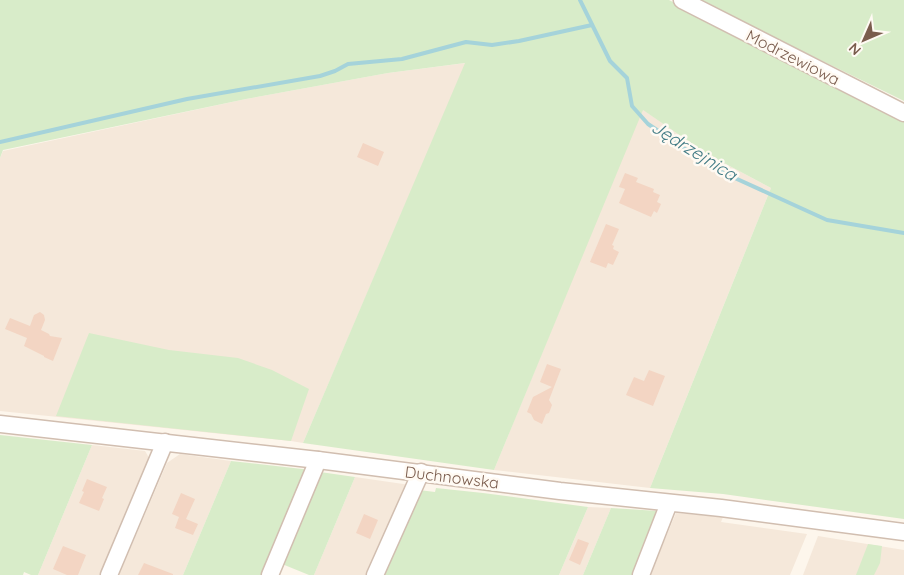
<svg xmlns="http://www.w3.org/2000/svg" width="904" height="575" font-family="Quicksand,sans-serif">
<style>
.residential{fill:#f5e8da}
.green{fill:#d8ecc9}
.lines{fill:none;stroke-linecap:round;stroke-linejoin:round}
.stream{stroke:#a5d3da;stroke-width:4}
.building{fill:#f3d5c3}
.minor-casing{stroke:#d1beb0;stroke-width:19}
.minor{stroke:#fff;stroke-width:16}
.labels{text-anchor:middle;stroke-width:5;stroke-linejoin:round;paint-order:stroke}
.street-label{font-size:16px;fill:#7a5c4d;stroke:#fffaf3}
.water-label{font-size:18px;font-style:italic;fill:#437c86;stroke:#fffaf3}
</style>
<rect width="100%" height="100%" fill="#fdf6ec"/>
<g class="residential">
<polygon points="466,63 303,443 291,441 0,411 0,158 3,151 246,99 388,73"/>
<polygon points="642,109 707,154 771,188 650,488 494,470"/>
<polygon points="92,445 145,451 151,461 103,575 38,575"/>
<polygon points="180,454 231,461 183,575 119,575 167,463"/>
<polygon points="355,477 410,485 369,575 314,575"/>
<polygon points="588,507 611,508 583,575 559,575"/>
<polygon points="676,513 723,517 721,522 807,534 790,575 650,575"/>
<polygon points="818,536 904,550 904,575 803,575"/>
</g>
<g class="green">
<polygon points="0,0 669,0 904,121 904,519 723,494 650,488 771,188 707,154 643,110 494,470 303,443 465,63 388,73 246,99 3,150 0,158"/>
<polygon points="698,0 904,0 904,101 900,99"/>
<polygon points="89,333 169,350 238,358 272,370 309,389 291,441 56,416"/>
<polygon points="0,435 92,445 38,575 31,575 24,572 23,575 0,575"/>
<polygon points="231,461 311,470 266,575 183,575"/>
<polygon points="320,472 355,477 314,575 309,575 282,564"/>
<polygon points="436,488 483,493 588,507 559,575 381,575 419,490 435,492"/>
<polygon points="611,508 658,511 635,575 583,575"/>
<polygon points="868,544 882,546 880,563 874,575 856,575"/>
</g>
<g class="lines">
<g class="stream">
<polyline points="580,0 610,61 627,78 632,106 648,124 715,169 827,220 904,233"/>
<polyline points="0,142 187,99 320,76 335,71 348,64 402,59 466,42 492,45 519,41 592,25"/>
</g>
</g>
<g class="building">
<polygon points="363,143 384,152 378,166 357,157"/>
<polygon points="625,173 638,178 636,182 654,189 653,192 660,195 657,202 661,204 657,213 654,211 651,217 619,203 625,189 619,187"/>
<polygon points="606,224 619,229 612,245 614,246 613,249 619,252 613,265 608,263 606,268 590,262"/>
<polygon points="40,312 44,315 45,320 41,330 49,334 50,336 62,338 53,361 44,357 44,356 24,346 27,338 5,329 10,318 30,326 34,315"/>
<polygon points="547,364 561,369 549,400 552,405 549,413 546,414 542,424 534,420 531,414 527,412 533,397 552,387 540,382"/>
<polygon points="649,370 665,376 653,406 626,395 634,377 644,381"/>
<polygon points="87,479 107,487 102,498 104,499 99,511 79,503 84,492 82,491"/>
<polygon points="181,493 195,499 186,519 198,524 193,535 175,528 179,517 172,514"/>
<polygon points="364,514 378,520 370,539 356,533"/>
<polygon points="578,539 589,543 580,565 569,560"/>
<polygon points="63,546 86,555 78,575 67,575 53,569"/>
<polygon points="144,563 173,574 173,575 138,575"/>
</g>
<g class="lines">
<g class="minor-casing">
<g id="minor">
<polyline points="682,0 904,113"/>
<polyline points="0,424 318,460 560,491 721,508 904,532"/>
<polyline points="109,575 165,442"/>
<polyline points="270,575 318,460"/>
<polyline points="375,575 421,472"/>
<polyline points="641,575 669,503"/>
</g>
</g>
<use href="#minor" class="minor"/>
</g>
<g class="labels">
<g class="street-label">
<text transform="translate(793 57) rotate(27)" y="6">Modrzewiowa</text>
<text transform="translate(452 477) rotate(7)" y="6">Duchnowska</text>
</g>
<g class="water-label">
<text transform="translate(694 151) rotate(32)" y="6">Jędrzejnica</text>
</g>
</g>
<g transform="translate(864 40) rotate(225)" stroke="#fffaf3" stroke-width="4" paint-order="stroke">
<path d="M0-4L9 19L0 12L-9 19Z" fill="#7a5c4d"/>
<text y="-8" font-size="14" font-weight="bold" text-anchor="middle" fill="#7a5c4d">N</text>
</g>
</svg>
